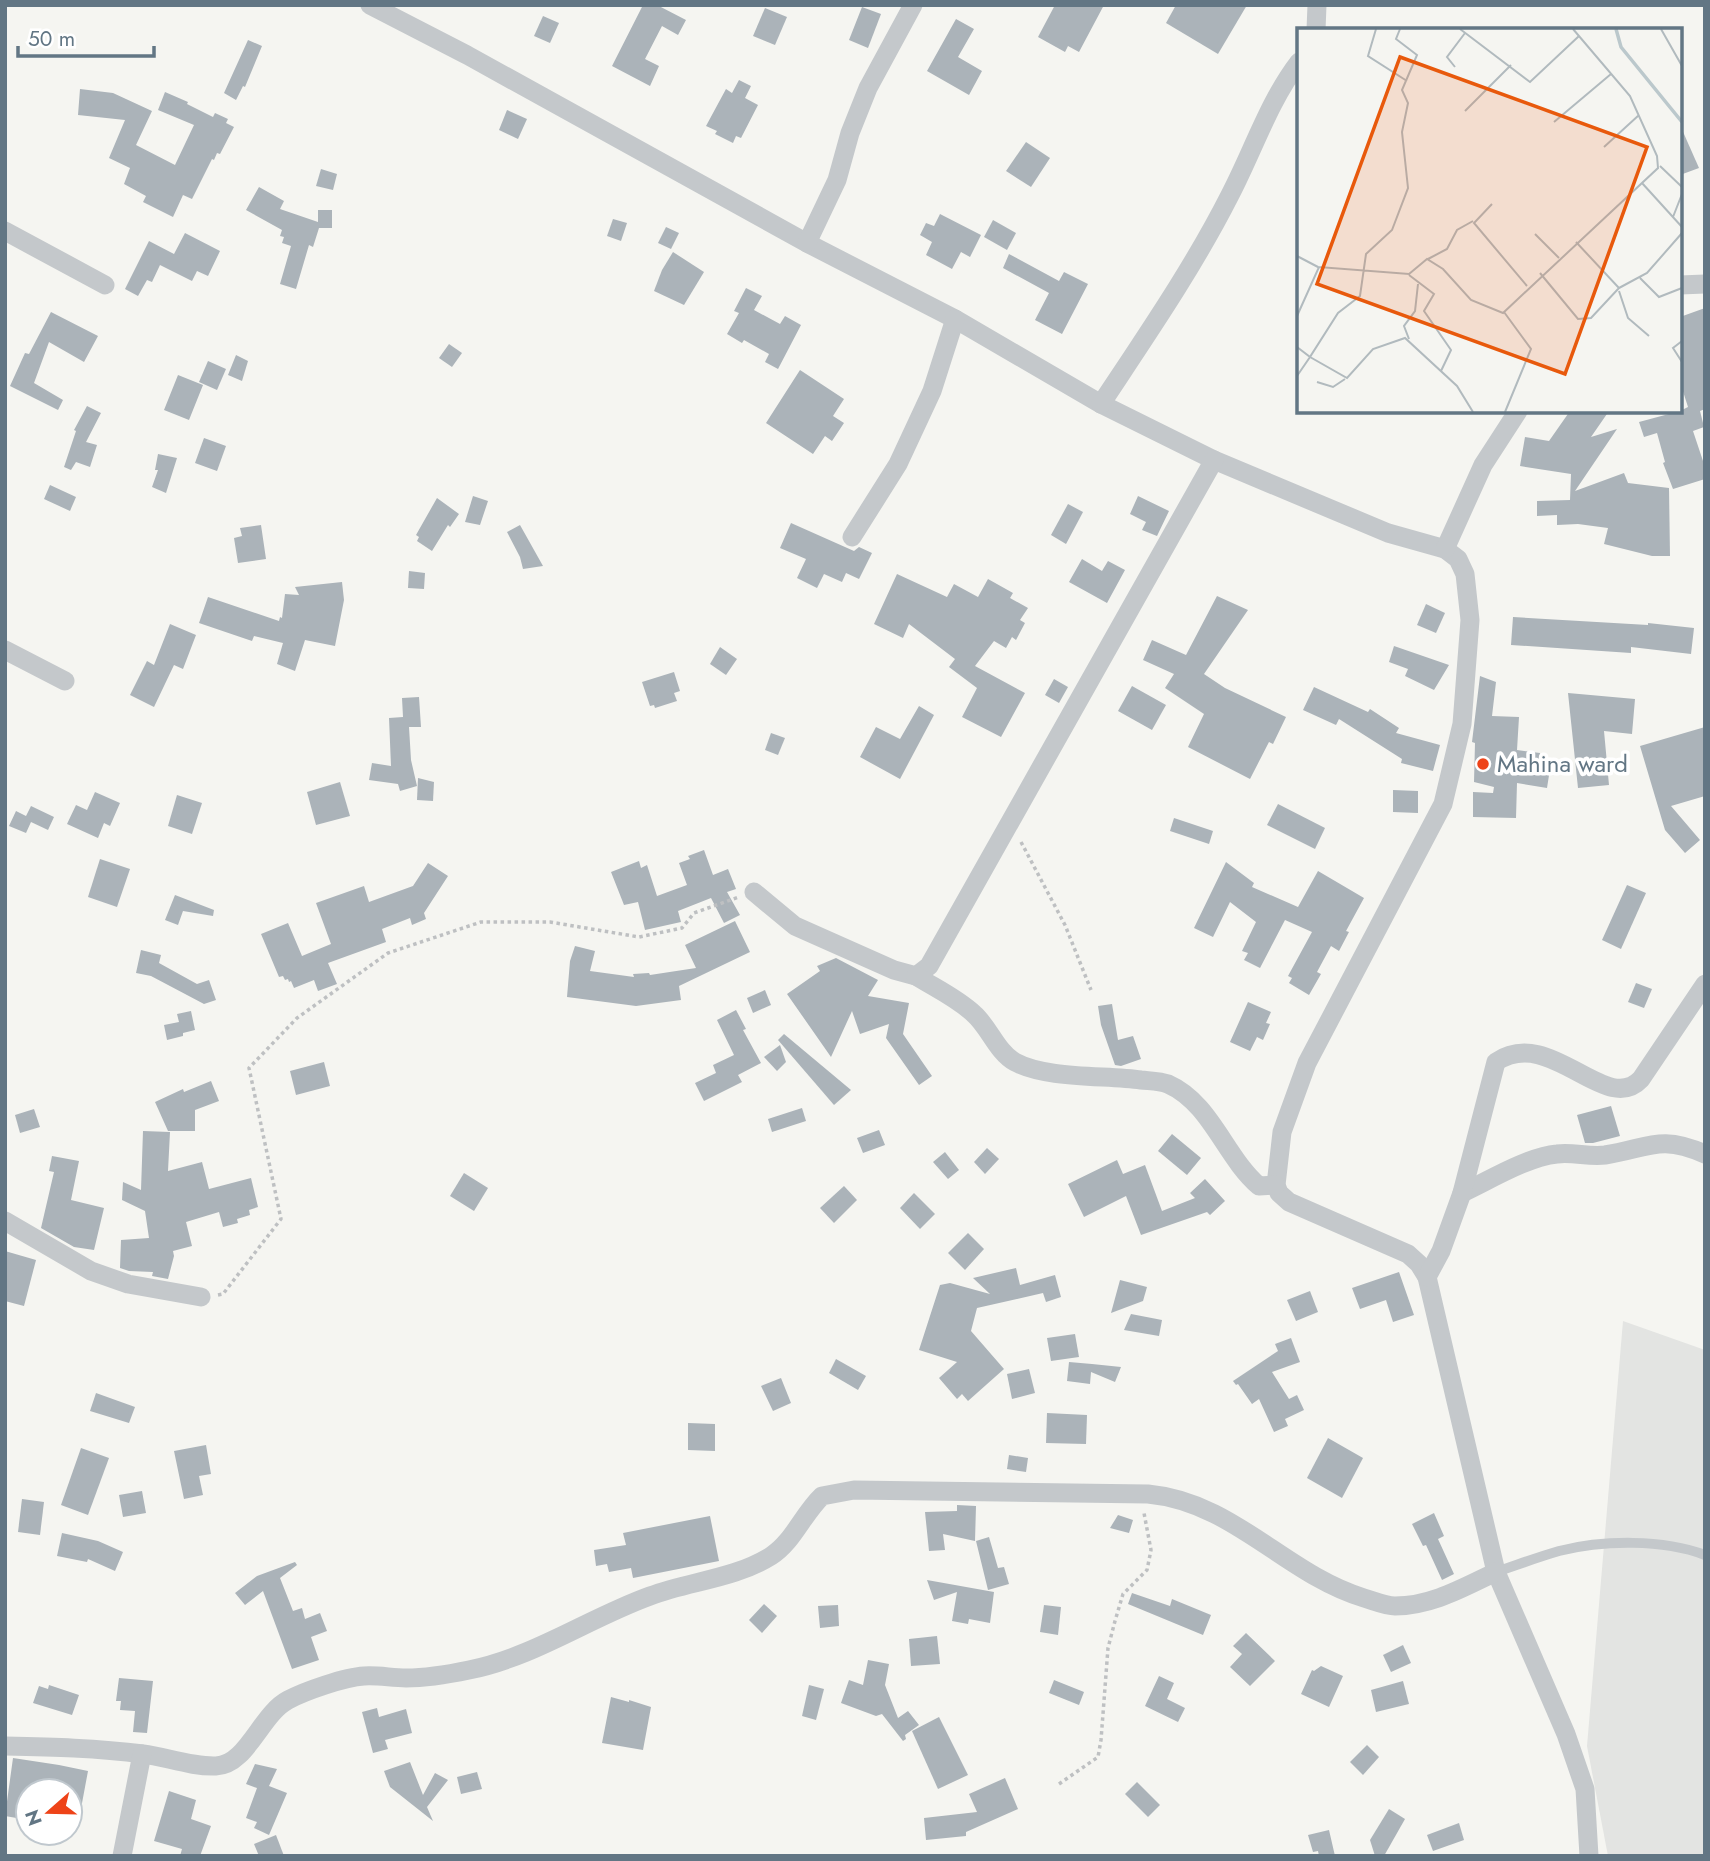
<svg xmlns="http://www.w3.org/2000/svg" width="1710" height="1861" font-family="Jost,sans-serif">
<style>
.built{fill:#e3e4e2}
.building{fill:#abb3b9}
.lines{fill:none;stroke-linecap:round;stroke-linejoin:round}
.path{stroke:#bec0c2;stroke-width:3.5;stroke-dasharray:3.5 3.5;stroke-linecap:butt}
.lane{stroke:#c4c8cb;stroke-width:10}
.street{stroke:#c4c8cb;stroke-width:19}
.poi-dot{fill:#ee4318;stroke:#fff;stroke-width:2.5}
.labels{text-anchor:middle;stroke-width:7;stroke-linejoin:round;paint-order:stroke}
.poi-label{font-size:24px;fill:#627684;stroke:#fff;text-anchor:start}
.inset-river{fill:none;stroke:#bbc8cc;stroke-width:3.5}
.inset-road{fill:none;stroke:#b1babe;stroke-width:2}
.view{fill:#e8590c;fill-opacity:0.15;stroke:#e8590c;stroke-width:3.5}
.inset-edge{fill:none;stroke:#627684;stroke-width:3.5}
</style>
<rect width="100%" height="100%" fill="#f5f5f1"/>
<polygon class="built" points="1623,1321 1705,1350 1705,1856 1608,1856 1587,1746"/>
<g class="building">
<polygon points="643,5 657,5 686,20 678,35 662,26 645,59 659,66 650,86 612,66"/>
<polygon points="1055,5 1104,5 1079,52 1068,46 1065,52 1038,37"/>
<polygon points="1176,5 1247,5 1218,54 1166,23"/>
<polygon points="862,7 881,14 868,48 849,40"/>
<polygon points="765,8 787,17 775,45 753,36"/>
<polygon points="543,16 559,23 550,43 534,36"/>
<polygon points="956,19 974,29 958,57 982,71 969,95 927,71"/>
<polygon points="248,40 262,46 245,87 243,86 236,100 224,93"/>
<polygon points="739,80 751,86 745,98 758,105 741,138 736,136 733,143 715,134 717,131 706,126 726,89 732,93"/>
<polygon points="80,89 113,93 152,111 136,145 175,165 194,125 158,110 165,92 188,102 187,104 213,117 215,113 228,119 226,123 234,127 220,154 217,153 214,160 212,159 192,199 183,195 173,217 143,202 146,196 124,184 130,168 109,158 125,120 78,115"/>
<polygon points="507,110 527,119 518,139 499,130"/>
<polygon points="1680,125 1699,168 1680,175"/>
<polygon points="1026,142 1050,158 1031,187 1006,171"/>
<polygon points="321,169 337,174 333,190 316,186"/>
<polygon points="259,187 284,201 280,209 318,222 318,210 332,210 332,228 319,228 313,247 309,245 296,289 280,284 291,246 282,243 284,237 280,236 282,230 246,210"/>
<polygon points="940,214 981,235 970,257 961,252 952,269 926,255 932,242 920,235 926,223 934,226"/>
<polygon points="613,219 627,223 621,241 607,236"/>
<polygon points="993,220 1016,233 1007,250 984,237"/>
<polygon points="666,227 679,233 671,249 658,243"/>
<polygon points="185,233 220,251 208,276 197,271 192,281 160,265 152,282 147,280 138,296 125,289 149,241 174,254"/>
<polygon points="673,252 704,272 684,305 654,291 662,270"/>
<polygon points="1009,254 1059,281 1064,272 1088,284 1062,334 1035,320 1049,293 1003,268"/>
<polygon points="746,288 762,296 754,310 780,324 785,316 801,325 778,369 765,362 769,354 744,340 742,343 727,334 739,313 734,311"/>
<polygon points="1705,308 1705,409 1700,411 1704,427 1693,431 1705,467 1705,479 1673,489 1663,463 1665,462 1657,433 1644,437 1639,422 1680,411 1688,407 1680,382 1680,317"/>
<polygon points="51,312 98,336 84,362 49,342 34,383 63,400 58,410 10,386 25,353 29,354"/>
<polygon points="449,344 462,353 452,367 439,358"/>
<polygon points="236,355 248,361 242,381 228,375"/>
<polygon points="208,361 226,369 217,390 199,382"/>
<polygon points="800,370 844,399 833,416 844,423 832,441 825,436 813,454 766,423"/>
<polygon points="178,375 203,385 189,420 164,410"/>
<polygon points="87,406 101,413 86,442 97,445 90,467 76,462 71,470 64,467 76,431 74,430"/>
<polygon points="1570,411 1609,411 1591,437 1617,429 1575,491 1624,473 1628,483 1669,488 1670,556 1652,556 1604,544 1608,528 1578,524 1557,525 1557,515 1537,516 1537,501 1570,500 1571,474 1520,466 1525,437 1549,441"/>
<polygon points="204,438 226,446 217,471 195,463"/>
<polygon points="158,454 177,458 166,493 152,487 158,470 155,470"/>
<polygon points="50,485 76,497 70,511 44,499"/>
<polygon points="473,496 488,501 480,525 465,522"/>
<polygon points="1138,496 1169,511 1157,536 1142,530 1146,522 1130,514"/>
<polygon points="437,498 459,514 450,527 448,525 432,551 417,541 419,537 416,535"/>
<polygon points="1068,504 1083,512 1066,544 1051,535"/>
<polygon points="791,523 854,551 859,547 872,553 859,579 846,573 842,582 824,574 817,588 797,578 806,559 780,548"/>
<polygon points="261,525 266,559 238,563 234,538 242,536 240,528"/>
<polygon points="520,525 543,566 523,569 520,557 507,532"/>
<polygon points="1082,559 1102,571 1108,561 1125,570 1107,603 1069,582"/>
<polygon points="409,571 425,573 424,589 408,588"/>
<polygon points="897,574 947,597 954,584 978,597 988,579 1013,593 1010,598 1028,608 1020,620 1025,623 1016,640 1012,637 1006,648 994,641 975,666 1025,693 1001,737 962,717 977,688 949,667 955,659 909,624 903,638 874,624"/>
<polygon points="342,582 344,600 335,646 305,640 295,671 277,664 283,643 254,636 252,641 199,623 208,597 279,621 280,617 282,618 285,594 299,595 295,587"/>
<polygon points="1217,596 1248,610 1204,674 1225,688 1286,717 1273,744 1269,742 1250,779 1188,747 1204,714 1165,688 1174,674 1143,660 1152,640 1186,655"/>
<polygon points="1426,604 1445,613 1436,633 1417,625"/>
<polygon points="1513,617 1648,625 1648,623 1694,628 1691,654 1631,647 1631,653 1511,645"/>
<polygon points="170,624 196,635 183,669 174,665 154,707 130,695 147,661 154,665"/>
<polygon points="1394,646 1449,665 1434,690 1405,676 1408,669 1389,662"/>
<polygon points="720,647 737,659 726,675 710,664"/>
<polygon points="674,672 680,691 674,693 677,701 655,708 654,705 650,706 642,682"/>
<polygon points="1480,676 1496,682 1492,716 1519,717 1517,750 1540,753 1538,767 1550,769 1547,788 1517,783 1516,818 1473,817 1473,792 1493,793 1494,787 1474,782 1475,743 1472,742"/>
<polygon points="1054,679 1068,687 1059,703 1045,695"/>
<polygon points="1132,686 1166,705 1152,730 1118,711"/>
<polygon points="1314,687 1368,712 1370,709 1399,728 1396,733 1440,745 1433,771 1401,763 1402,759 1339,719 1336,725 1303,710"/>
<polygon points="1568,693 1635,699 1632,734 1604,731 1609,785 1578,788"/>
<polygon points="419,697 421,727 409,727 411,760 417,786 400,791 398,784 369,780 372,763 391,766 389,718 403,717 402,698"/>
<polygon points="919,706 934,715 900,779 860,757 876,727 900,739"/>
<polygon points="1705,727 1705,796 1671,806 1700,840 1685,853 1665,830 1640,746"/>
<polygon points="771,733 785,738 778,755 765,750"/>
<polygon points="418,778 434,782 433,801 417,800"/>
<polygon points="340,782 350,816 316,825 307,792"/>
<polygon points="1393,790 1418,791 1418,813 1393,812"/>
<polygon points="95,792 120,803 110,826 104,823 98,838 67,824 76,805 87,810"/>
<polygon points="177,795 202,803 192,834 168,826"/>
<polygon points="1278,804 1325,828 1315,849 1267,825"/>
<polygon points="31,806 54,817 48,830 31,822 26,833 9,826 16,811 26,816"/>
<polygon points="1174,818 1213,831 1209,844 1170,831"/>
<polygon points="704,850 713,875 728,869 736,889 727,892 740,915 724,923 711,898 678,911 681,922 645,930 638,902 624,905 611,872 639,861 641,868 647,865 657,896 687,885 679,863 690,859 688,856"/>
<polygon points="100,859 130,869 117,907 88,897"/>
<polygon points="1226,862 1254,883 1252,887 1298,907 1318,871 1364,898 1346,931 1349,932 1339,951 1331,946 1317,972 1321,974 1309,995 1289,983 1292,978 1288,976 1312,932 1285,920 1260,968 1244,960 1248,953 1242,951 1256,922 1230,902 1213,937 1194,928"/>
<polygon points="428,863 448,876 424,913 426,919 412,925 410,918 382,929 386,942 328,963 337,984 318,991 314,980 294,988 291,981 289,982 288,979 285,980 283,976 279,977 261,934 288,923 302,956 331,944 316,903 364,886 369,902 413,886"/>
<polygon points="1627,885 1646,893 1621,949 1602,940"/>
<polygon points="175,895 214,910 213,916 183,911 178,925 165,920"/>
<polygon points="735,921 750,952 679,986 681,1000 636,1006 567,997 570,961 575,946 595,951 590,971 634,977 633,974 649,973 650,975 696,968 685,945"/>
<polygon points="141,950 161,955 159,963 197,984 209,980 216,1000 204,1004 151,976 136,973"/>
<polygon points="836,958 878,980 868,996 909,1003 903,1034 932,1076 919,1085 886,1038 889,1024 860,1034 852,1011 831,1057 787,994 820,971 817,966"/>
<polygon points="1636,983 1652,989 1644,1008 1628,1002"/>
<polygon points="765,990 771,1005 753,1013 747,998"/>
<polygon points="1248,1002 1271,1012 1266,1023 1270,1024 1263,1040 1257,1037 1250,1051 1230,1042"/>
<polygon points="1112,1004 1118,1040 1133,1036 1141,1059 1121,1066 1115,1065 1101,1025 1098,1006"/>
<polygon points="736,1010 746,1029 743,1030 761,1063 738,1075 742,1082 704,1101 695,1083 716,1073 713,1065 734,1055 717,1020"/>
<polygon points="191,1011 195,1030 183,1033 183,1036 167,1040 164,1025 179,1022 177,1014"/>
<polygon points="784,1034 851,1090 834,1105 778,1040"/>
<polygon points="780,1045 786,1062 777,1071 764,1057"/>
<polygon points="324,1062 330,1086 296,1095 290,1071"/>
<polygon points="211,1081 219,1101 195,1110 195,1131 168,1131 155,1102 183,1089 184,1092"/>
<polygon points="1611,1106 1620,1136 1593,1143 1585,1143 1577,1115"/>
<polygon points="802,1108 806,1121 772,1132 768,1119"/>
<polygon points="34,1109 40,1127 20,1133 15,1115"/>
<polygon points="879,1130 885,1145 863,1153 857,1138"/>
<polygon points="143,1131 170,1132 168,1171 202,1162 209,1189 251,1178 258,1207 249,1210 250,1215 237,1219 238,1223 223,1227 219,1212 186,1222 192,1246 173,1251 174,1256 168,1279 152,1276 153,1272 129,1271 120,1268 121,1240 149,1238 145,1211 122,1200 123,1182 141,1190"/>
<polygon points="1172,1134 1201,1158 1187,1175 1158,1151"/>
<polygon points="987,1148 999,1159 985,1174 974,1162"/>
<polygon points="945,1152 959,1170 948,1179 933,1162"/>
<polygon points="52,1156 79,1161 71,1200 104,1208 94,1250 74,1247 41,1228 54,1172 49,1171"/>
<polygon points="1117,1160 1123,1174 1145,1165 1162,1211 1195,1198 1190,1193 1205,1179 1225,1201 1210,1215 1207,1212 1141,1235 1126,1196 1084,1217 1068,1184"/>
<polygon points="464,1173 488,1188 474,1211 450,1196"/>
<polygon points="844,1186 857,1200 834,1223 820,1208"/>
<polygon points="914,1193 935,1214 920,1229 900,1208"/>
<polygon points="968,1233 984,1249 965,1270 948,1253"/>
<polygon points="5,1251 36,1260 24,1306 5,1301"/>
<polygon points="1016,1268 1020,1285 1055,1275 1061,1297 1046,1302 1043,1293 977,1308 971,1331 1004,1369 968,1401 962,1394 957,1399 939,1378 957,1362 919,1350 940,1285 950,1283 990,1294 973,1278"/>
<polygon points="1399,1272 1414,1315 1393,1322 1386,1300 1360,1309 1352,1288"/>
<polygon points="1120,1280 1147,1287 1143,1301 1111,1313"/>
<polygon points="1310,1291 1318,1312 1296,1321 1287,1300"/>
<polygon points="1131,1314 1162,1320 1159,1336 1124,1330"/>
<polygon points="1075,1334 1079,1357 1051,1361 1047,1338"/>
<polygon points="1291,1338 1300,1362 1272,1372 1289,1399 1297,1395 1304,1410 1285,1419 1288,1426 1274,1432 1259,1399 1252,1404 1238,1384 1236,1385 1233,1381 1278,1351 1275,1344"/>
<polygon points="836,1359 866,1376 858,1390 829,1373"/>
<polygon points="1069,1362 1092,1364 1121,1367 1115,1382 1091,1372 1090,1384 1067,1381"/>
<polygon points="1029,1369 1035,1393 1012,1399 1007,1374"/>
<polygon points="781,1378 791,1403 773,1411 761,1386"/>
<polygon points="96,1393 135,1407 129,1423 90,1411"/>
<polygon points="1047,1413 1087,1415 1086,1444 1046,1443"/>
<polygon points="688,1423 715,1424 715,1451 688,1450"/>
<polygon points="1328,1438 1363,1458 1342,1498 1307,1478"/>
<polygon points="206,1445 211,1474 199,1476 203,1495 184,1499 174,1451"/>
<polygon points="81,1448 109,1458 88,1515 61,1505"/>
<polygon points="1009,1455 1028,1458 1026,1472 1007,1469"/>
<polygon points="142,1491 146,1513 123,1517 119,1495"/>
<polygon points="22,1499 44,1502 40,1535 18,1532"/>
<polygon points="957,1505 976,1506 975,1541 943,1534 945,1550 929,1551 925,1512 957,1511"/>
<polygon points="1434,1513 1444,1536 1438,1539 1454,1574 1442,1580 1426,1545 1423,1546 1412,1524"/>
<polygon points="1118,1515 1133,1520 1129,1533 1110,1528"/>
<polygon points="710,1516 719,1561 633,1578 631,1568 609,1572 607,1564 596,1566 594,1550 626,1545 623,1533"/>
<polygon points="62,1533 98,1541 123,1552 115,1571 88,1559 87,1562 57,1556"/>
<polygon points="989,1537 998,1568 1004,1567 1009,1584 988,1590 976,1541"/>
<polygon points="295,1562 297,1565 280,1578 293,1611 302,1608 305,1619 320,1613 327,1631 311,1637 319,1660 292,1669 263,1591 245,1605 235,1593 257,1576"/>
<polygon points="927,1580 994,1592 990,1623 969,1619 968,1624 952,1621 957,1592 934,1600"/>
<polygon points="1132,1593 1170,1606 1172,1599 1211,1615 1203,1635 1128,1604"/>
<polygon points="764,1604 777,1616 762,1633 749,1620"/>
<polygon points="838,1605 839,1626 820,1628 818,1606"/>
<polygon points="1044,1605 1061,1607 1058,1635 1040,1632"/>
<polygon points="1246,1633 1275,1661 1250,1686 1230,1667 1242,1654 1233,1646"/>
<polygon points="937,1636 940,1664 911,1666 909,1639"/>
<polygon points="1403,1645 1411,1663 1391,1672 1383,1655"/>
<polygon points="868,1660 889,1664 885,1685 898,1718 908,1711 919,1725 905,1735 906,1739 903,1741 882,1714 876,1716 841,1703 849,1680 863,1685"/>
<polygon points="1321,1666 1343,1676 1329,1707 1301,1694 1312,1670 1314,1671"/>
<polygon points="1159,1676 1174,1683 1167,1699 1185,1708 1178,1722 1145,1706"/>
<polygon points="119,1678 153,1681 147,1733 133,1732 135,1711 120,1710 121,1701 116,1701"/>
<polygon points="1054,1680 1084,1692 1079,1705 1049,1693"/>
<polygon points="1403,1681 1409,1704 1376,1712 1371,1690"/>
<polygon points="49,1685 79,1695 72,1715 33,1703 39,1686 48,1689"/>
<polygon points="809,1685 824,1689 816,1720 802,1716"/>
<polygon points="611,1697 629,1702 629,1700 651,1707 643,1750 602,1743"/>
<polygon points="377,1708 379,1717 406,1709 412,1733 385,1740 388,1749 373,1753 362,1712"/>
<polygon points="939,1717 968,1775 938,1789 912,1731"/>
<polygon points="1367,1745 1379,1757 1363,1775 1350,1762"/>
<polygon points="13,1758 59,1765 88,1771 77,1830 70,1829 70,1791 28,1791 28,1820 5,1816"/>
<polygon points="410,1762 423,1795 435,1773 448,1780 427,1807 433,1821 390,1787 384,1771"/>
<polygon points="255,1764 277,1769 269,1786 287,1793 269,1835 254,1828 257,1822 246,1818 257,1788 246,1784"/>
<polygon points="477,1772 482,1789 461,1794 457,1777"/>
<polygon points="1005,1778 1018,1809 966,1832 966,1836 926,1840 924,1818 977,1812 969,1794"/>
<polygon points="1137,1782 1160,1805 1148,1817 1125,1794"/>
<polygon points="169,1791 196,1800 191,1819 211,1826 200,1856 180,1856 182,1849 154,1841"/>
<polygon points="1389,1809 1405,1819 1384,1856 1375,1856 1370,1840"/>
<polygon points="1459,1823 1464,1840 1433,1851 1427,1835"/>
<polygon points="1329,1830 1335,1856 1319,1856 1318,1851 1313,1852 1308,1835"/>
<polygon points="276,1835 284,1856 259,1856 254,1844"/>
</g>
<g class="lines">
<g class="path">
<polyline points="1021,842 1065,925 1091,990"/>
<polyline points="218,1295 223,1294 281,1219 249,1068 297,1018 388,953 481,922 550,922 639,937 682,928 694,913 739,897"/>
<polyline points="1059,1784 1098,1757 1101,1740 1108,1648 1115,1621 1123,1594 1147,1570 1151,1550 1144,1513"/>
</g>
<path class="lane" d="M 1496,1572 C 1517,1565 1538,1557 1559,1551 C 1603,1540 1663,1539 1705,1555"/>
<g class="street">
<polyline points="370,5 467,55 807,243 955,319 1101,404 1214,460 1388,533 1445,549 1458,559 1465,574 1470,620 1462,724 1443,804 1307,1063 1282,1132 1276,1185 1279,1193 1289,1202 1408,1254 1419,1264 1427,1277 1496,1572 1566,1734 1585,1789 1589,1856"/>
<polyline points="1316,30 1317,5"/>
<polyline points="5,231 105,285"/>
<polyline points="807,243 837,180 850,133 868,88 913,5"/>
<polyline points="1680,285 1705,284"/>
<path d="M 1101,404 C 1146,336 1193,268 1230,195 C 1253,151 1269,101 1299,62"/>
<polyline points="852,537 898,464 932,391 955,319"/>
<polyline points="1445,549 1483,465 1518,411"/>
<polyline points="5,650 65,681"/>
<polyline points="754,892 795,926 894,970 916,976 929,966 1214,460"/>
<path d="M 916,976 C 935,988 957,998 974,1014 C 989,1027 997,1052 1015,1062 C 1046,1079 1106,1075 1141,1080 C 1150,1081 1160,1081 1168,1084 C 1211,1103 1225,1157 1259,1186 L 1276,1185"/>
<path d="M 1462,1193 C 1490,1180 1527,1157 1557,1154 C 1573,1152 1589,1157 1605,1155 C 1649,1148 1660,1134 1705,1154"/>
<polyline points="5,1221 91,1271 128,1284 201,1297"/>
<path d="M 1427,1277 L 1441,1251 L 1462,1193 L 1496,1062 C 1550,1025 1606,1117 1641,1079 L 1705,984"/>
<path d="M 5,1746 C 51,1747 97,1748 143,1754 C 166,1757 192,1767 216,1766 C 247,1765 261,1714 288,1700 C 305,1691 345,1677 364,1676 C 378,1675 392,1678 406,1678 C 426,1678 450,1674 469,1670 C 534,1657 589,1618 650,1596 C 690,1581 734,1579 771,1556 C 793,1542 803,1514 822,1496 L 854,1490 L 1148,1494 C 1234,1502 1285,1574 1364,1598 C 1374,1601 1386,1606 1395,1606 C 1432,1606 1464,1587 1496,1572"/>
<polyline points="122,1856 142,1754"/>
</g>
</g>
<circle class="poi-dot" cx="1483" cy="764" r="7"/>
<g class="labels">
<g class="poi-label">
<text x="1497" y="772">Mahina ward</text>
</g>
</g>
<g transform="translate(1297 28)">
<rect width="385" height="385" fill="#f5f5f1"/>
<path class="inset-river" d="M 319,1 L 324,19 L 385,94"/>
<path class="inset-road" d="M 79,1 L 71,28 L 110,53M 103,1 L 99,11 L 120,27 L 105,62 L 111,75 L 105,104 L 111,160 L 95,202 L 69,226 L 63,268 L 41,285 L 13,329 L 50,350 L 76,321 L 108,310 L 160,358 L 176,384M 163,1 L 233,54 L 282,8M 364,1 L 385,38M 158,39 L 150,29 L 168,5M 168,83 L 214,37M 257,94 L 314,46M 307,119 L 342,87M 363,138 L 385,159M 345,155 L 385,199M 195,176 L 177,195 L 230,258M 376,189 L 385,166M 238,206 L 262,230M 0,228 L 21,239M 131,231 L 150,221 L 160,202 L 176,193M 243,245 L 281,291 L 294,290 L 322,260 L 279,214M 112,247 L 137,266 L 127,283 L 154,322 L 144,343M 343,250 L 362,269 L 385,260M 322,260 L 350,245 L 385,205M 322,263 L 331,290 L 352,308M 207,284 L 234,321 L 208,384M 0,288 L 22,239 L 112,246 L 130,231 L 146,241 L 174,272 L 206,285 L 361,140 L 360,128 L 333,68 L 276,1M 112,311 L 107,298 L 118,283 L 121,256M 385,313 L 376,320 L 385,334M 0,319 L 13,329 L 0,348M 20,354 L 36,359 L 48,351"/>
<path class="view" d="M 103,29 L 350,119 L 268,346 L 20,256 Z"/>
<rect width="385" height="385" class="inset-edge"/>
</g>
<rect width="1710" height="1861" fill="none" stroke="#627684" stroke-width="14"/>
<g transform="translate(49 1812) rotate(250)"><circle r="33" fill="#ffffff" stroke="#c0c8ce" stroke-width="2"/>
<path d="M0-5L12 26L0 18L-12 26Z" fill="#ee4318"/>
<text y="-10" font-size="19" font-weight="bold" text-anchor="middle" fill="#627684">N</text>
</g>
<path d="M18 46v10h136v-10" fill="none" stroke="#627684" stroke-width="3.5"/>
<text x="28" y="46" font-size="21" fill="#627684" stroke="#ffffff" stroke-width="5" paint-order="stroke">50 m</text>
</svg>
